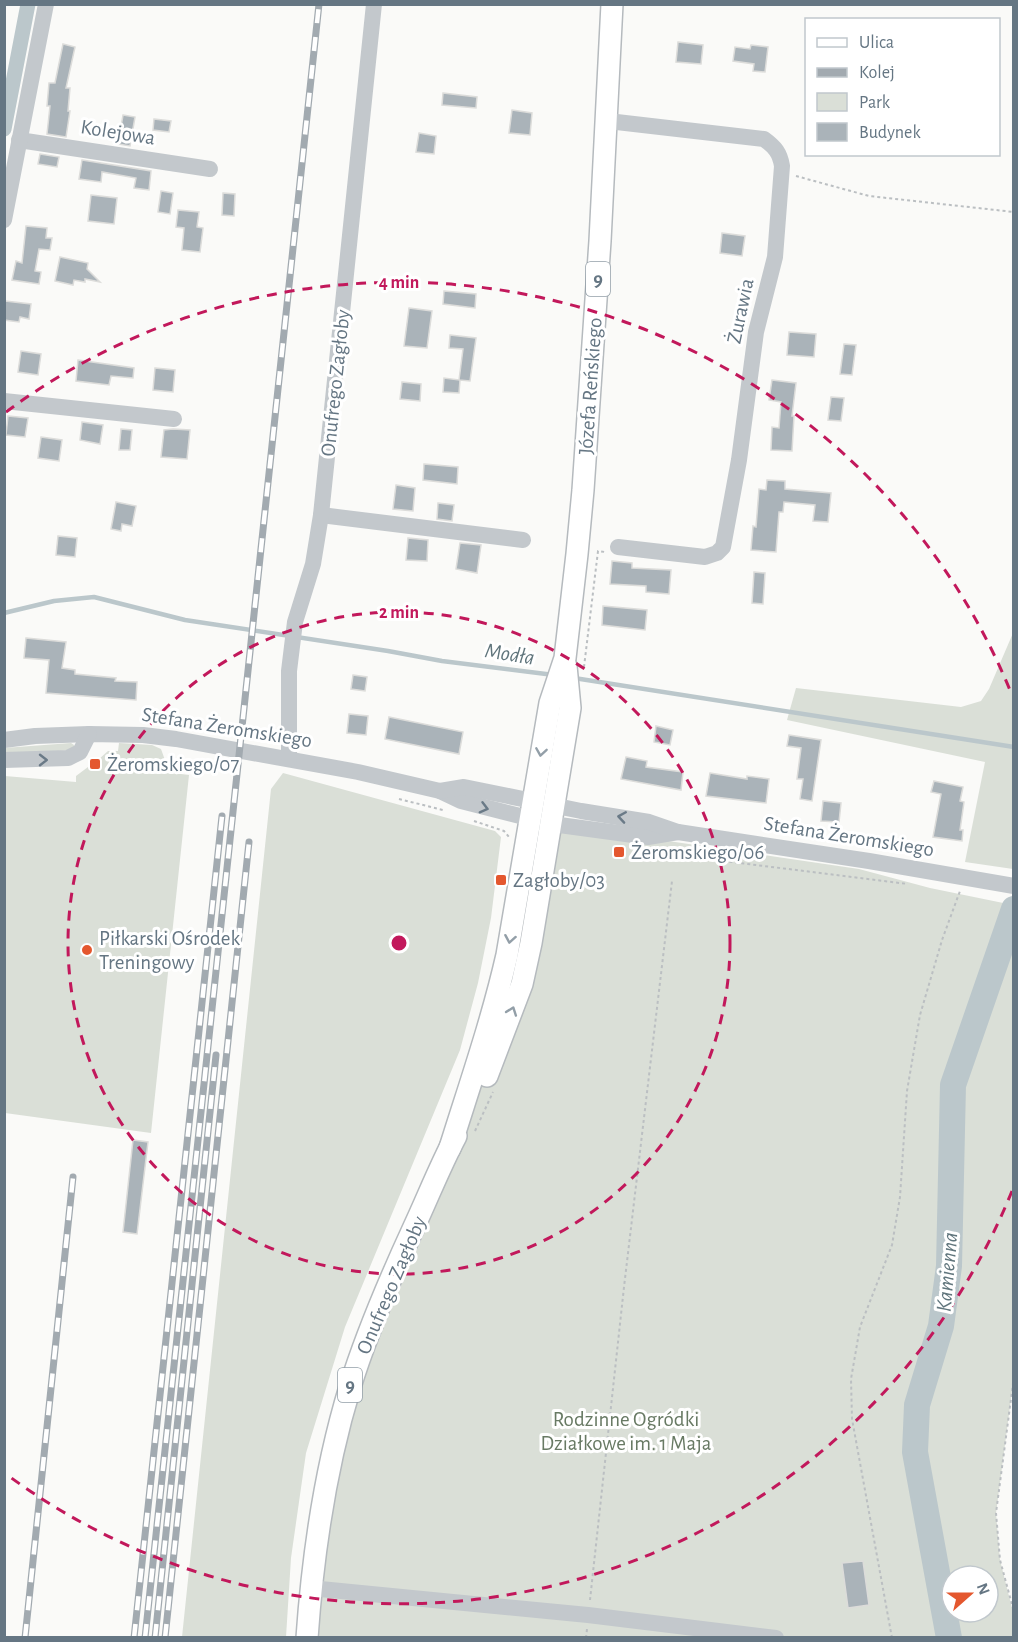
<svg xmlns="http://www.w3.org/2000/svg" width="1018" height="1642" font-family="'Alegreya Sans',sans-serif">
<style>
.green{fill:#dadfd7;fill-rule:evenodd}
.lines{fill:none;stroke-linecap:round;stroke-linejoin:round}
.stream{stroke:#bbc7cb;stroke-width:4.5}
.canal{stroke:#bbc7cb;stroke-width:15}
.river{stroke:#bbc7cb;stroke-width:26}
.building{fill:#aab3b9;stroke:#dcdcda;stroke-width:1.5}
.major-casing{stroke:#b5babe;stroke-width:24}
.path{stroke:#bbbfc2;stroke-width:2;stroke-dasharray:3 3;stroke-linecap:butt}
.minor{stroke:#c3c8cc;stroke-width:16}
.major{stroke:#fff;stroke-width:21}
.rail-casing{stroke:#a2aab0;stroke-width:7}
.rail{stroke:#fff;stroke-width:4.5;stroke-dasharray:14;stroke-linecap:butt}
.oneway{stroke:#939fa8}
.oneway2{stroke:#6a7a87}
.ring{fill:none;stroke:#c2185b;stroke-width:3;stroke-dasharray:10 8}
.poi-dot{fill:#e4572e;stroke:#fff;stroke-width:2}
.labels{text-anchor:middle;stroke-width:6;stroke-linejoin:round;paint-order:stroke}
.shield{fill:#fff;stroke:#939fa8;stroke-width:1.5}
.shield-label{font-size:20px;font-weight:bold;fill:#657683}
.street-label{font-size:21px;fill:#657683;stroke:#fff}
.poi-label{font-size:21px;fill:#657683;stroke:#fff;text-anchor:start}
.park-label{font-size:21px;fill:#687a64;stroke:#fff}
.water-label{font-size:22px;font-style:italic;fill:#60757c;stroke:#fff}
.centre{fill:#c2185b;stroke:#fff;stroke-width:3}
.ring-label{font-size:18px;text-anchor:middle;font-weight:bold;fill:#c2185b;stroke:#fff;stroke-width:6;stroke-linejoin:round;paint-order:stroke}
</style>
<rect width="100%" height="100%" fill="#fafaf8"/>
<g class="green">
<polygon points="1013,633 1013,869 965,862 985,762 787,720 796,688 961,707 981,701 989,689"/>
<polygon points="71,743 74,745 75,750 5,754 4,748"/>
<polygon points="119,743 152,745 161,749 166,763 165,772 189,775 151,1133 5,1113 5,776 76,782 76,776 88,767 92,769 100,763 98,760 108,751 118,751"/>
<polygon points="283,773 495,831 501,837 491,918 478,983 460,1050 345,1327 306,1453 291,1558 286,1637 182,1637 271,789"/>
<path d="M 552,824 L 859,869 L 930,888 L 1013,905 L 1014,1376 L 996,1513 L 1000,1560 L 1013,1612 L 1013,1637 L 307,1638 L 313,1564 L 381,1299 L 491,1066 ZM 952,1576 L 988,1576 L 988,1612 L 952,1612 Z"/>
</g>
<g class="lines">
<g class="stream">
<polyline points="4,613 54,601 94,597 185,620 388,651 442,661 554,675"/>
<polyline points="574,678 1014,747"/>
</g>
<polyline class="canal" points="4,129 28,4"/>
<polyline class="river" points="949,1638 915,1452 917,1405 941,1326 949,1266 953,1085 1014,909"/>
</g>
<g class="building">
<polygon points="678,42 703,45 701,64 676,62"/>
<polygon points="63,44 75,47 66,88 70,88 68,111 70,111 66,137 47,134 50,106 47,106 49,83 55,83"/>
<polygon points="751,45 768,47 765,72 753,71 754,64 733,61 735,47 750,49"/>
<polygon points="443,93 477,97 476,108 442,105"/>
<polygon points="512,110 532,113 530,135 509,133"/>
<polygon points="123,115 135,117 130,146 118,144"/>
<polygon points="154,119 171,121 169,132 153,130"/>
<polygon points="419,133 436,136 434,154 416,152"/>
<polygon points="40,154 59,157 57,167 38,164"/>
<polygon points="82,160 151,171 149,190 134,188 136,178 102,172 101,182 79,179"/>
<polygon points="161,191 173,193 170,214 158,212"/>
<polygon points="223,193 235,194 234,216 222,215"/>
<polygon points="91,195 117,198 114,224 88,221"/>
<polygon points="178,210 199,212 197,227 203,228 200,252 182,250 184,228 176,227"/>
<polygon points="26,226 47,228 46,238 52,238 50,250 39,249 35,271 41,272 39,284 12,280 16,261 22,263"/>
<polygon points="722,233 745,236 742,256 720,253"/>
<polygon points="60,257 88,263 87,269 100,282 85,279 85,282 74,280 73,285 55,281"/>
<polygon points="444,291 476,294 475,308 443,304"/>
<polygon points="5,301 31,304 29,319 20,317 19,322 4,320"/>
<polygon points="409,308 432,311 427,348 404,346"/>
<polygon points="789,332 816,334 814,357 787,355"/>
<polygon points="450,335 476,338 470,381 460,380 459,393 443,392 444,378 459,380 463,349 449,348"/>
<polygon points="844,344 856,345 852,375 840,374"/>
<polygon points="21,351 41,354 38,375 18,372"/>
<polygon points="78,360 134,368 133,378 111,376 109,385 76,381"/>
<polygon points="155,368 175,370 173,392 153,390"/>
<polygon points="772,380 796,383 792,416 794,416 792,451 771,450 772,427 779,428 781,402 769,400"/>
<polygon points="402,382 421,384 420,401 400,399"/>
<polygon points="831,397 844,398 841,421 828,420"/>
<polygon points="8,416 28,418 25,437 6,435"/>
<polygon points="82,422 103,425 100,444 80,440"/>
<polygon points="121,429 132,430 130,450 119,450"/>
<polygon points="173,429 190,430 187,459 161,457 164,430"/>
<polygon points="41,437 62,440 59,461 38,458"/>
<polygon points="424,464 458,467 457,484 423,480"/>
<polygon points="767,480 785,481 785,489 831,493 828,522 813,521 815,505 784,502 783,512 779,512 776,552 751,550 753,526 756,527 759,489 766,490"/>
<polygon points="396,485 415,488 413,511 393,509"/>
<polygon points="116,502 136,506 132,526 122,524 121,531 111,529"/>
<polygon points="438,503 454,505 452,521 437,519"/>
<polygon points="58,536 77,538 75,557 56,555"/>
<polygon points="408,538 428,540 427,561 406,560"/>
<polygon points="460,543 481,545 477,573 456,569"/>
<polygon points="612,561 632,563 632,568 671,570 669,594 646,592 646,586 610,584"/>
<polygon points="754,572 765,573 763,604 752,603"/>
<polygon points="603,606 647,610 645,630 602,625"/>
<polygon points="26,638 66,642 62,668 75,670 75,674 116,678 115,681 137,682 136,700 46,693 49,660 24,658"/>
<polygon points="353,675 367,677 365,691 351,689"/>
<polygon points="349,714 368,716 366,735 347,733"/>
<polygon points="389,717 463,732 459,754 385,739"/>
<polygon points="656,726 673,730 670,745 654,742"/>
<polygon points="789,735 821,740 812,801 800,799 803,779 797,779 801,748 787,746"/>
<polygon points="626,757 647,761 646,767 683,772 681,790 621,779"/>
<polygon points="710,773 747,779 747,776 769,779 766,803 706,796"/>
<polygon points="934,781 963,787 960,801 964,802 960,830 963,830 962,841 933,837 941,794 931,792"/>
<polygon points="823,801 841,803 839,822 821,821"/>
<polygon points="133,1140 148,1142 137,1234 123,1232"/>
<polygon points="863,1561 869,1605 848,1608 842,1563"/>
</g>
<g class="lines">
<g class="major-casing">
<g id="major">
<polyline points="487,1076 522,984 531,943 570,708 566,666"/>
<path d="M 450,1148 C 470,1084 492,1021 507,955 L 550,703 L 565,658 L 577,554 L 583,490 L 600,241 L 612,4"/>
<path d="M 307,1638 C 313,1552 325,1469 350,1387 C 367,1332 390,1279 414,1227 C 428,1197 440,1166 456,1136"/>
</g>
</g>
<g class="path">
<polyline points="796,176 869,196 1014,212"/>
<polyline points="584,667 598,551 605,552"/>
<polyline points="399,799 443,810"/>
<polyline points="474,821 504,831 509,837"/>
<polyline points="652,852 908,884"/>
<polyline points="475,1131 493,1092"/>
<polyline points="1014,1376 996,1513 1000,1560 1014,1612"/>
<polyline points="590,1600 624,1287 672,881"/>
<polyline points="586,1638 587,1629"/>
<polyline points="892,1638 852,1419 851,1379 860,1327 892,1245 900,1197 907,1091 920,1015 942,940 960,891"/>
</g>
<g class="minor">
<path d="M 608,121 L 764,139 C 775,147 780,153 782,166 L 775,257 L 756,332 L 739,460 L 723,547 L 717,553 L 705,557 L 618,547"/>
<polyline points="19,140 210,169"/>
<polyline points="4,220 46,4"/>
<polyline points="4,401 174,419"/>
<polyline points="321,515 523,540"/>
<polyline points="4,740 35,736 89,734 143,735 176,739 358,772 440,791 461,801 552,824 648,837 678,832"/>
<polyline points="289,759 289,671 295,622 313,564 321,515 374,4"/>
<polyline points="4,760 68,758 80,752 89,734"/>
<polyline points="440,791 464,787 581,811 649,822 678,832 869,861 1014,886"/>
<polyline points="310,1588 588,1615 776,1638"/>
</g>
<use href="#major" class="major"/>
<g class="rail-casing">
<g id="rail">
<polyline points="25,1638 73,1177"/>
<polyline points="134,1638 222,816"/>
<polyline points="145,1638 319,4"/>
<polyline points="155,1638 216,1055"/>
<polyline points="165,1638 249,842"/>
</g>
</g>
<use href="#rail" class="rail"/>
</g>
<defs><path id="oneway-chevron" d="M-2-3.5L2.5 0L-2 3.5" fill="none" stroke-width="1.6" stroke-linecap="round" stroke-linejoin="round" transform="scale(1.5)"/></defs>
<g class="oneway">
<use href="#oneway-chevron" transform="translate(541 752) rotate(99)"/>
<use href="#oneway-chevron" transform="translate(510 939) rotate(100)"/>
<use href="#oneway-chevron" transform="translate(512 1011) rotate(-70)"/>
</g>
<g class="oneway2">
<use href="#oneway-chevron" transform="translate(43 760)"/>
<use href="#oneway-chevron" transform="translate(484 808) rotate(15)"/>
<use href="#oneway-chevron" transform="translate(622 817) rotate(-171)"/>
</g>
<g class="ring">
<circle cx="399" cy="943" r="331"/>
<path d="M1012 1191A661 661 0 0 1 6 1474M6 412A661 661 0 0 1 1012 695"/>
</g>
<g class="poi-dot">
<rect x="89" y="758" width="12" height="12" rx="3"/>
<rect x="613" y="846" width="12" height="12" rx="3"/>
<rect x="495" y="874" width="12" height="12" rx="3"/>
<circle cx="87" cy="950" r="6"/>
</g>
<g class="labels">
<g class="shield">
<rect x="586" y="262" width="24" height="34" rx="4.5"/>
<rect x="338" y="1368" width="24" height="34" rx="4.5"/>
</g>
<g class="shield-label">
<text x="598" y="286">9</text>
<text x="350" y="1392">9</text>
</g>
<g class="street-label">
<text transform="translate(118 132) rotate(9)" y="7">Kolejowa</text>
<text transform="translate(740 311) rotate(-78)" y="7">Żurawia</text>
<text transform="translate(335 383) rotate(-84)" y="7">Onufrego Zagłoby</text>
<text transform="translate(590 386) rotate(-86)" y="7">Józefa Reńskiego</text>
<text transform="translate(227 727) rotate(9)" y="7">Stefana Żeromskiego</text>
<text transform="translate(849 836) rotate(9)" y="7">Stefana Żeromskiego</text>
<text transform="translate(391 1285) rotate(-67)" y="7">Onufrego Zagłoby</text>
</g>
<g class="poi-label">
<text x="107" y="771">Żeromskiego/07</text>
<text x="631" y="859">Żeromskiego/06</text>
<text x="513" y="887">Zagłoby/03</text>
<text x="99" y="945">Piłkarski Ośrodek<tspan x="99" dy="24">Treningowy</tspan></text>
</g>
<g class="park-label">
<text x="626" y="1426">Rodzinne Ogródki<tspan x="626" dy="24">Działkowe im. 1 Maja</tspan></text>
</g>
<g class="water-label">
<text transform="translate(510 653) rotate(9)" y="8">Modła</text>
<text transform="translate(946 1272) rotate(-85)" y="8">Kamienna</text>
</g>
</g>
<circle cx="399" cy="943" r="9" class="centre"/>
<g class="ring-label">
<text x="399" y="288">4 min</text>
<text x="399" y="618">2 min</text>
</g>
<rect width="1018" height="1642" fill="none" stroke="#657683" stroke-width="12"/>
<rect x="805" y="18" width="195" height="138" fill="#ffffff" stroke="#c1c8cd" stroke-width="1.5"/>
<rect x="817" y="38" width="30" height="9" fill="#ffffff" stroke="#c1c8cd" stroke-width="1.5"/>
<text x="859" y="48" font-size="18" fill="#657683">Ulica</text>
<rect x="817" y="68" width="30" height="9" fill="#a2aab0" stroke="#c1c8cd" stroke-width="1.5"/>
<text x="859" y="78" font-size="18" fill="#657683">Kolej</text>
<rect x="817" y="93" width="30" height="18" fill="#dadfd7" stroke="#c1c8cd" stroke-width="1.5"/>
<text x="859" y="108" font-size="18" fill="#657683">Park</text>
<rect x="817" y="123" width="30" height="18" fill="#aab3b9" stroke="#c1c8cd" stroke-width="1.5"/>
<text x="859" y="138" font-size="18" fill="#657683">Budynek</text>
<g transform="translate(970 1594) rotate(69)"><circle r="28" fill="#ffffff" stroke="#c1c8cd" stroke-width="1.5"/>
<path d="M0-4.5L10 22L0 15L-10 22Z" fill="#e4572e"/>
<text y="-9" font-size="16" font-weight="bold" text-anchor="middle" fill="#657683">N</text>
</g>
</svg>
